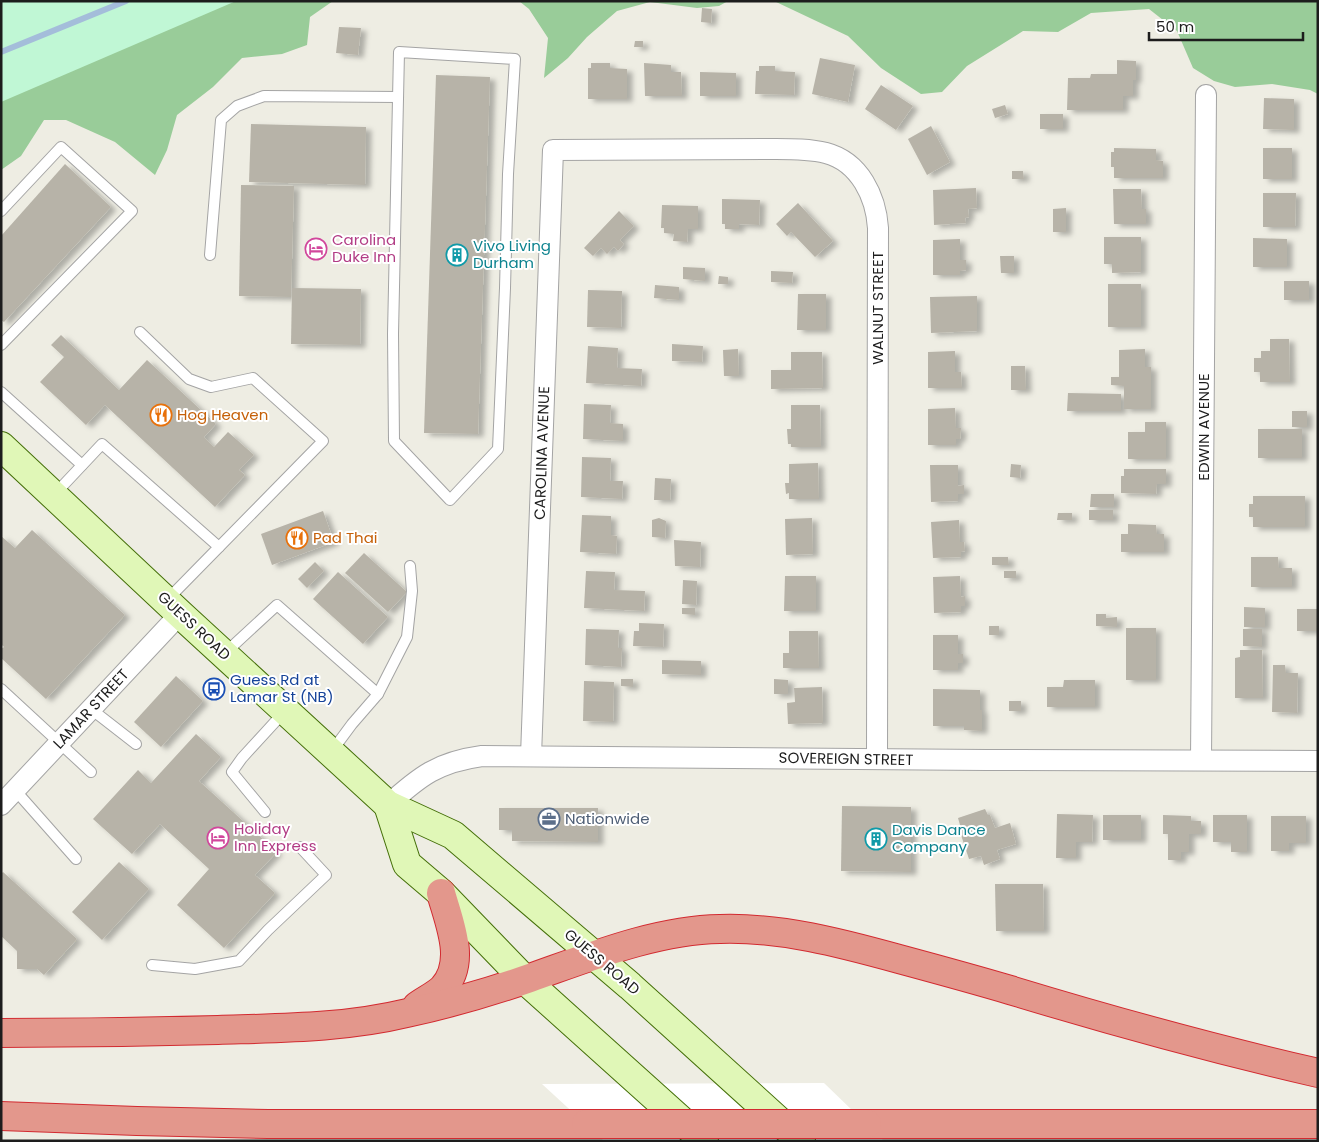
<svg xmlns="http://www.w3.org/2000/svg" width="1319" height="1142" font-family="Poppins,sans-serif">
<style>
.forest{fill:#9c9}
.park{fill:#c0f7d5}
.pier{fill:#fff}
.lines{fill:none;stroke-linecap:round;stroke-linejoin:round}
.stream{stroke:#a4bdda;stroke-width:6}
.building{fill:#b7b3a8;filter:url(#shadow)}
.lane-casing{stroke:#a4a4a4;stroke-width:12}
.street-casing{stroke:#a4a4a4;stroke-width:22}
.secondary-casing{stroke:#446f08;stroke-width:30}
.highway-casing{stroke:#d22a30;stroke-width:30}
.lane{stroke:#fff;stroke-width:10}
.street{stroke:#fff;stroke-width:20}
.secondary{stroke:#e0f7b7;stroke-width:28}
.highway{stroke:#e3978c;stroke-width:28}
.highway-bridge-casing{stroke:#d22a30;stroke-width:30;stroke-linecap:butt}
.highway-bridge{stroke:#e3978c;stroke-width:28}
.labels{text-anchor:middle;stroke-width:4;stroke-linejoin:round;paint-order:stroke}
.hotel-label{font-size:15px;fill:#b23c85;stroke:#fff;text-anchor:start}
.culture-label{font-size:15px;fill:#0d838f;stroke:#fff;text-anchor:start}
.street-label{font-size:15px;fill:#1d1d1d;stroke:#fff}
.food-label{font-size:15px;fill:#c56008;stroke:#fff;text-anchor:start}
.transit-label{font-size:15px;fill:#164399;stroke:#fff;text-anchor:start}
.service-label{font-size:15px;fill:#4e5e75;stroke:#fff;text-anchor:start}
</style>
<defs>
<filter id="shadow"><feDropShadow dx="5.5" dy="3" stdDeviation="2.5" flood-color="#0004"/></filter>
</defs>
<rect width="100%" height="100%" fill="#eeede3"/>
<g class="forest">
<polygon points="172,1 333,1 310,17 307,45 282,54 242,58 213,87 177,115 167,150 155,175 115,142 66,120 44,120 21,156 1,170 1,71"/>
<polygon points="519,1 728,1 719,6 697,8 650,2 617,11 587,37 568,58 544,78 548,38 529,9"/>
<polygon points="774,1 1318,1 1318,94 1310,90 1272,84 1235,87 1214,81 1193,68 1177,31 1149,9 1091,13 1058,32 1023,31 967,66 942,92 921,94 881,68 848,36"/>
</g>
<polygon class="park" points="1,1 236,1 1,102"/>
<polygon class="pier" points="824,1083 884,1141 604,1141 542,1084"/>
<g class="lines">
<polyline class="stream" points="1,52 126,1"/>
</g>
<g class="building">
<polygon points="702,8 712,9 711,23 701,22"/>
<polygon points="339,27 361,28 358,55 336,53"/>
<polygon points="635,41 643,41 643,47 634,47"/>
<polygon points="820,58 855,65 848,102 812,94"/>
<polygon points="1117,60 1136,61 1136,80 1133,80 1133,96 1123,96 1123,110 1067,110 1068,78 1090,78 1091,74 1117,74"/>
<polygon points="591,63 610,63 610,68 627,69 627,99 588,99 588,68 591,68"/>
<polygon points="644,63 671,65 671,72 681,72 682,96 645,96"/>
<polygon points="759,66 775,66 775,71 795,72 794,95 755,94 756,71 759,71"/>
<polygon points="700,72 736,73 736,96 700,96"/>
<polygon points="436,75 490,77 478,434 424,433"/>
<polygon points="881,85 913,106 896,130 865,109"/>
<polygon points="1264,98 1294,99 1294,130 1263,129"/>
<polygon points="1005,105 1008,114 995,118 992,109"/>
<rect x="1040" y="114" width="23" height="15"/>
<polygon points="251,124 366,127 365,185 249,182"/>
<polygon points="931,126 950,162 927,175 908,139"/>
<polygon points="1114,148 1156,149 1156,160 1163,161 1163,178 1114,178 1114,167 1111,167 1111,152 1114,152"/>
<rect x="1263" y="148" width="29" height="31"/>
<polygon points="65,164 111,207 4,322 1,320 1,236"/>
<polygon points="1012,171 1023,171 1024,179 1012,179"/>
<polygon points="241,185 294,186 291,297 239,296"/>
<polygon points="976,188 977,208 968,209 969,217 965,218 966,223 934,225 933,190"/>
<polygon points="1113,189 1141,189 1142,209 1146,209 1146,224 1114,224"/>
<polygon points="1263,193 1296,193 1295,227 1263,227"/>
<polygon points="722,199 760,200 759,225 739,224 739,229 725,229 725,224 722,224"/>
<polygon points="798,203 833,241 815,257 791,232 787,236 776,224"/>
<polygon points="662,205 698,206 698,229 688,229 687,242 673,241 674,234 664,233 664,228 661,228"/>
<polygon points="1066,208 1066,232 1053,232 1053,209"/>
<polygon points="619,211 634,226 620,240 624,244 618,251 614,247 607,254 601,248 593,256 584,248"/>
<polygon points="1104,237 1141,237 1141,272 1112,273 1112,264 1104,264"/>
<polygon points="1253,238 1287,239 1287,267 1253,267"/>
<polygon points="960,239 960,260 966,260 966,270 960,271 960,275 933,275 933,240"/>
<polygon points="1000,256 1014,256 1014,273 1001,273"/>
<polygon points="683,267 705,268 705,281 683,279"/>
<polygon points="771,271 793,272 792,283 771,282"/>
<polygon points="719,276 728,277 728,284 718,284"/>
<rect x="1284" y="281" width="25" height="19"/>
<rect x="1108" y="284" width="33" height="43"/>
<polygon points="655,285 679,287 679,300 654,298"/>
<polygon points="292,288 361,289 360,345 291,344"/>
<polygon points="588,290 622,291 621,328 587,327"/>
<polygon points="798,294 826,294 826,330 797,330"/>
<polygon points="977,296 977,331 931,333 930,297"/>
<polygon points="61,335 119,390 147,360 216,424 204,437 214,447 228,432 254,455 239,470 245,475 215,507 105,405 86,425 40,382 64,357 51,345"/>
<polygon points="1270,339 1289,339 1290,382 1260,382 1260,372 1254,372 1254,358 1261,358 1261,351 1270,351"/>
<polygon points="672,344 703,346 702,362 672,361"/>
<polygon points="588,346 618,348 617,368 642,369 641,386 586,383"/>
<polygon points="738,349 739,376 724,376 723,350"/>
<polygon points="1145,349 1145,367 1151,367 1151,409 1124,409 1124,386 1111,385 1111,377 1119,377 1119,350"/>
<polygon points="955,351 955,372 961,372 962,388 928,388 928,352"/>
<polygon points="791,352 822,352 823,388 771,389 771,370 791,370"/>
<polygon points="1011,366 1025,366 1026,390 1011,390"/>
<polygon points="1068,393 1121,394 1121,411 1067,411"/>
<polygon points="584,404 611,405 610,423 623,424 623,441 583,439"/>
<polygon points="791,405 820,405 821,447 791,447 791,444 788,444 787,429 791,429"/>
<polygon points="955,408 956,428 961,428 960,439 956,439 956,445 928,445 928,409"/>
<rect x="1292" y="411" width="15" height="16"/>
<polygon points="1145,422 1166,422 1166,459 1128,459 1128,432 1145,432"/>
<rect x="1258" y="429" width="44" height="29"/>
<polygon points="582,457 611,458 610,481 623,481 622,499 581,497"/>
<polygon points="818,463 819,499 789,499 789,493 786,494 785,483 789,483 789,464"/>
<polygon points="1011,464 1021,465 1020,478 1010,477"/>
<polygon points="930,465 958,465 958,486 964,485 964,494 958,494 958,501 931,502"/>
<polygon points="1124,469 1166,469 1166,484 1157,484 1156,494 1121,493 1121,476 1124,476"/>
<polygon points="655,478 671,479 670,500 654,500"/>
<polygon points="1091,494 1114,494 1114,507 1090,507"/>
<polygon points="1253,496 1305,496 1305,527 1253,527 1253,517 1249,517 1249,504 1253,504"/>
<rect x="1089" y="510" width="24" height="10"/>
<polygon points="323,511 334,542 272,565 261,534"/>
<polygon points="1058,513 1072,513 1072,520 1057,520"/>
<polygon points="582,515 611,516 611,535 617,536 616,554 580,552"/>
<polygon points="659,518 666,521 665,538 652,537 652,520"/>
<polygon points="812,518 813,554 786,555 785,519"/>
<polygon points="959,520 960,542 964,542 965,551 961,552 961,557 933,558 931,522"/>
<polygon points="1128,524 1156,525 1157,534 1164,534 1164,552 1121,552 1121,534 1128,534"/>
<polygon points="32,530 125,615 46,699 1,658 1,649 4,647 1,644 1,536 15,548"/>
<polygon points="674,540 701,542 700,567 675,566"/>
<polygon points="364,553 407,592 388,612 345,573"/>
<polygon points="992,557 1008,557 1009,565 992,565"/>
<polygon points="1251,557 1278,557 1279,568 1292,568 1292,587 1251,587"/>
<polygon points="315,562 324,571 307,588 298,579"/>
<polygon points="586,571 615,572 614,590 645,591 644,611 584,608"/>
<rect x="1004" y="571" width="12" height="7"/>
<polygon points="338,572 388,617 363,644 313,599"/>
<polygon points="785,576 816,576 816,611 784,611"/>
<polygon points="960,576 961,597 965,596 965,606 961,606 961,612 934,613 933,577"/>
<polygon points="683,580 697,581 696,605 682,604"/>
<polygon points="1244,607 1265,608 1265,627 1244,627"/>
<polygon points="682,608 695,608 695,615 682,614"/>
<rect x="1297" y="609" width="20" height="22"/>
<polygon points="1096,614 1106,614 1106,618 1117,617 1117,627 1096,626"/>
<polygon points="639,623 664,624 663,647 633,646 634,631 639,631"/>
<rect x="989" y="626" width="10" height="9"/>
<rect x="1126" y="628" width="30" height="52"/>
<polygon points="586,629 619,630 618,648 622,648 621,667 585,665"/>
<polygon points="1243,629 1262,629 1262,647 1243,646"/>
<polygon points="789,631 818,631 819,668 783,668 783,653 789,653"/>
<polygon points="933,635 958,635 958,654 963,654 963,663 958,663 958,670 933,670"/>
<polygon points="1240,650 1262,650 1263,698 1235,698 1235,658 1240,657"/>
<polygon points="662,660 701,661 701,675 662,674"/>
<polygon points="1273,665 1285,665 1286,673 1298,673 1297,713 1272,712"/>
<polygon points="176,676 203,701 161,747 134,722"/>
<polygon points="621,679 633,679 633,687 621,686"/>
<polygon points="774,679 788,680 788,694 774,694"/>
<polygon points="1064,680 1095,680 1095,707 1047,707 1047,687 1063,687"/>
<polygon points="584,681 614,682 613,722 583,721"/>
<polygon points="822,687 823,723 788,724 787,703 795,702 794,688"/>
<polygon points="933,689 980,690 980,710 982,710 982,731 964,730 964,726 933,726"/>
<rect x="1009" y="701" width="12" height="10"/>
<polygon points="196,734 221,757 199,781 277,852 255,875 275,893 224,948 177,905 209,869 160,824 132,854 93,819 138,770 151,783"/>
<polygon points="842,806 911,807 911,872 841,871"/>
<polygon points="499,808 598,808 598,842 512,841 512,830 499,830"/>
<polygon points="985,809 988,815 990,815 995,828 1010,823 1016,844 997,850 1000,859 984,865 981,856 969,859 958,826 960,825 958,818"/>
<polygon points="1057,814 1093,815 1092,842 1076,842 1076,858 1056,858"/>
<rect x="1103" y="815" width="38" height="25"/>
<polygon points="1163,815 1191,816 1191,821 1201,821 1201,834 1189,834 1189,852 1181,852 1181,860 1168,860 1168,834 1163,834"/>
<polygon points="1213,815 1247,815 1247,852 1231,852 1231,842 1213,842"/>
<polygon points="1271,816 1306,816 1306,843 1289,843 1289,851 1271,851"/>
<polygon points="119,862 149,889 102,940 72,912"/>
<polygon points="3,872 77,939 44,975 37,969 17,969 17,951 1,936 1,874"/>
<polygon points="995,884 1043,884 1044,931 996,931"/>
</g>
<g class="lines">
<g class="lane-casing">
<g id="lane">
<polygon points="399,52 515,59 508,174 505,288 498,449 450,500 394,441 393,334"/>
<polyline points="1,211 61,147 132,211 1,345"/>
<polyline points="210,255 221,120 237,106 264,96 398,97"/>
<polyline points="140,332 189,379 211,387 253,378 323,441 219,547"/>
<polyline points="1,392 82,465"/>
<polyline points="54,495 102,444 219,547 167,600"/>
<polyline points="224,654 277,605 378,694"/>
<polyline points="1,689 91,772"/>
<polyline points="91,709 136,744"/>
<polyline points="332,751 352,724 378,694 407,637 412,591 410,566"/>
<polyline points="15,790 76,859"/>
<polyline points="265,812 232,772 242,758 285,711"/>
<polyline points="152,965 195,969 239,961 268,930 326,875 300,847"/>
</g>
</g>
<g class="street-casing">
<g id="street">
<path d="M 531,756 L 553,150 L 776,149 C 793,149 810,149 826,153 C 860,162 876,197 878,228 L 877,759"/>
<polyline points="1201,760 1206,95"/>
<polyline points="1,805 180,614"/>
<path d="M 388,805 C 420,776 438,762 482,756 L 986,760 L 1318,761"/>
</g>
</g>
<g class="secondary-casing">
<g id="secondary">
<polyline points="1,446 180,614 388,805 453,835 630,986 801,1141"/>
<polyline points="388,805 407,864 441,893 525,980 704,1141"/>
</g>
</g>
<g class="highway-casing">
<g id="highway">
<path d="M 417,1006 C 425,1000 436,995 443,988 C 467,962 449,922 441,893"/>
<path d="M 1,1033 C 73,1033 146,1032 218,1030 C 281,1028 345,1028 407,1013 C 448,1004 490,992 530,978 C 590,957 656,930 720,929 C 781,927 841,943 899,959 C 936,969 973,979 1010,990 C 1112,1021 1214,1049 1318,1073"/>
<polyline points="1,1116 137,1121 268,1124 586,1124"/>
<polyline points="867,1124 1318,1124"/>
</g>
</g>
<use href="#lane" class="lane"/>
<use href="#street" class="street"/>
<use href="#secondary" class="secondary"/>
<use href="#highway" class="highway"/>
<g class="highway-bridge-casing">
<polyline id="highway-bridge" points="586,1124 867,1124"/>
</g>
<use href="#highway-bridge" class="highway-bridge"/>
</g>
<defs>
<g id="hotel-ring" transform="scale(1.125)"><circle r="9.5" fill="#fff" stroke="#d1479c" stroke-width="1.5"/><path d="M-6-4.5h1.5V1H6V5H4.5V3h-9V5H-6ZM-4 0a1.8 1.8 0 1 1 3.6 0ZM.5 0V-2.5h3Q6-2.5 6 0Z" fill="#d1479c"/></g>
<g id="building-ring" transform="scale(1.125)"><circle r="9.5" fill="#fff" stroke="#0f9aa8" stroke-width="1.5"/><path d="M-4-6H4V6H1V3H-1V6H-4ZM-2.5-4.3h1.7v1.8h-1.7ZM.8-4.3h1.7v1.8H.8ZM-2.5-1h1.7V.8h-1.7ZM.8-1h1.7V.8H.8Z" fill="#0f9aa8"/></g>
<g id="restaurant-ring" transform="scale(1.125)"><circle r="9.5" fill="#fff" stroke="#e8710a" stroke-width="1.5"/><path d="M-5-6h1v4h1v-4h1v4h1v-4h1v5L-1.5 .5V6h-2V.5L-5-1ZM5-6V6H3V1.5H1.5Q1.5-4 5-6Z" fill="#e8710a"/></g>
<g id="bus-ring" transform="scale(1.125)"><circle r="9.5" fill="#fff" stroke="#1a4fb4" stroke-width="1.5"/><path d="M-5-6H5V4H4V6H2V4H-2V6H-4V4H-5ZM-3.5-4V0h7V-4ZM-3.5 1.2v1.5H-2V1.2ZM2 1.2v1.5H3.5V1.2Z" fill="#1a4fb4"/></g>
<g id="office-ring" transform="scale(1.125)"><circle r="9.5" fill="#fff" stroke="#5c6f8a" stroke-width="1.5"/><path d="M-6-3h4V-5.5h4V-3h4V5H-6ZM-1-4.5V-3h2v-1.5ZM-6 0V1H6V0Z" fill="#5c6f8a"/></g>
</defs>
<g fill-rule="evenodd">
<use href="#hotel-ring" x="316" y="249"/>
<use href="#building-ring" x="457" y="255"/>
<use href="#restaurant-ring" x="161" y="415"/>
<use href="#restaurant-ring" x="297" y="538"/>
<use href="#bus-ring" x="214" y="689"/>
<use href="#office-ring" x="549" y="819"/>
<use href="#hotel-ring" x="218" y="838"/>
<use href="#building-ring" x="876" y="839"/>
</g>
<g class="labels">
<g class="hotel-label">
<text x="332" y="245">Carolina<tspan x="332" dy="17">Duke Inn</tspan></text>
<text x="234" y="834">Holiday<tspan x="234" dy="17">Inn Express</tspan></text>
</g>
<g class="culture-label">
<text x="473" y="251">Vivo Living<tspan x="473" dy="17">Durham</tspan></text>
<text x="892" y="835">Davis Dance<tspan x="892" dy="17">Company</tspan></text>
</g>
<g class="street-label">
<text transform="translate(878 308) rotate(-90)" y="5">WALNUT STREET</text>
<text transform="translate(1204 427) rotate(-90)" y="5">EDWIN AVENUE</text>
<text transform="translate(542 453) rotate(-88)" y="5">CAROLINA AVENUE</text>
<text transform="translate(194 626) rotate(43)" y="5">GUESS ROAD</text>
<text transform="translate(91 709) rotate(-47)" y="5">LAMAR STREET</text>
<text transform="translate(846 759) rotate(1)" y="5">SOVEREIGN STREET</text>
<text transform="translate(602 962) rotate(40)" y="5">GUESS ROAD</text>
</g>
<g class="food-label">
<text x="177" y="420">Hog Heaven</text>
<text x="313" y="543">Pad Thai</text>
</g>
<g class="transit-label">
<text x="230" y="685">Guess Rd at<tspan x="230" dy="17">Lamar St (NB)</tspan></text>
</g>
<g class="service-label">
<text x="565" y="824">Nationwide</text>
</g>
</g>
<rect width="1319" height="1142" fill="none" stroke="#1d1d1d" stroke-width="5"/>
<path d="M1149 32v8h154v-8" fill="none" stroke="#1d1d1d" stroke-width="2.5"/>
<text x="1156" y="32" font-size="15" fill="#1d1d1d" stroke="#ffffff" stroke-width="4" paint-order="stroke">50 m</text>
</svg>
